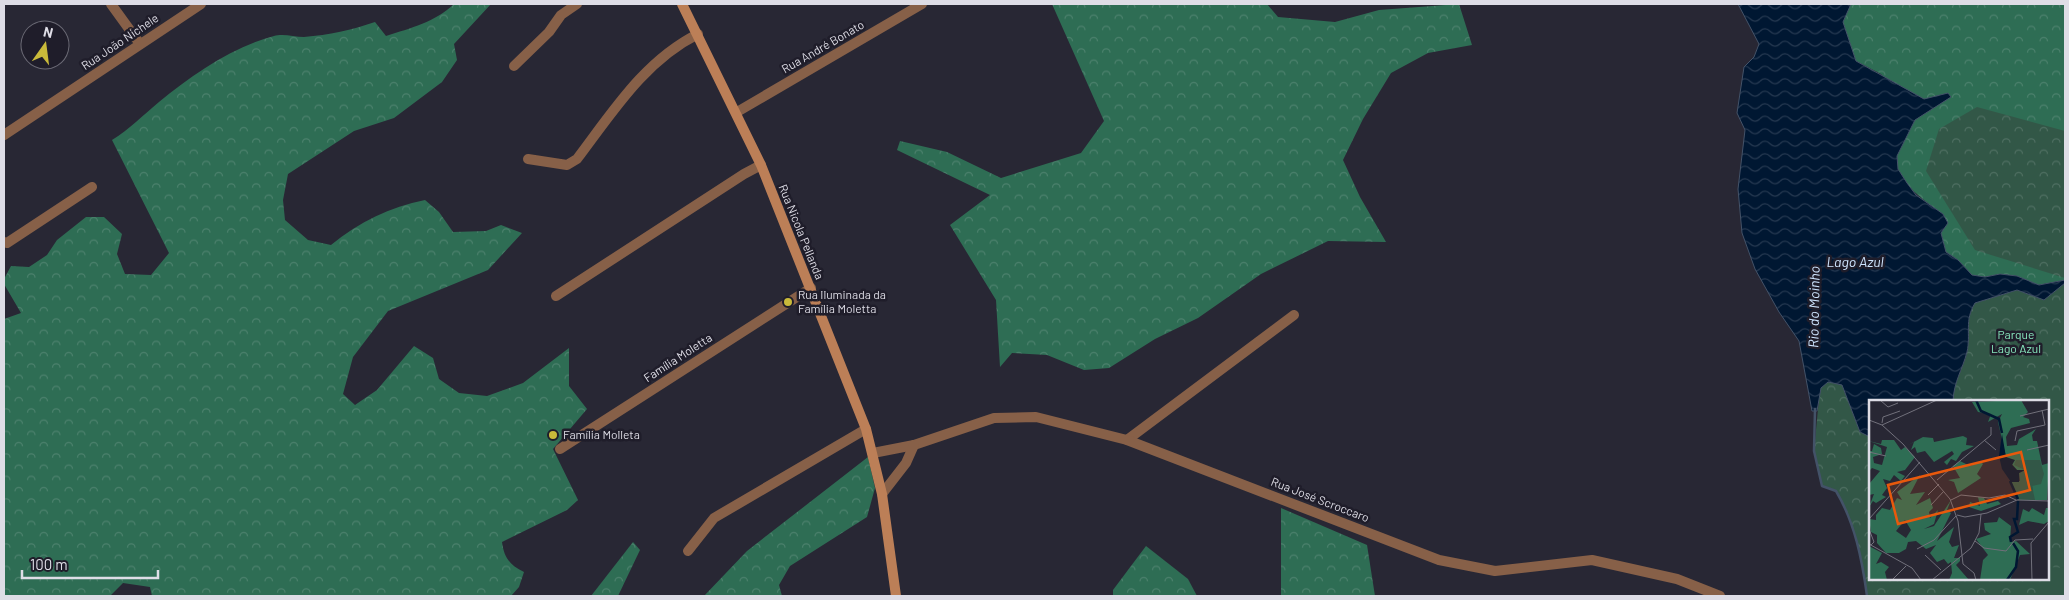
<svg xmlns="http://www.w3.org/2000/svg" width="2069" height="600" font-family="Barlow,sans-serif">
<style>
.forest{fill:url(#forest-crowns)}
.park{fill:url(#park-crowns)}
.garden{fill:#325747}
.water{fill:url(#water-waves);stroke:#435268}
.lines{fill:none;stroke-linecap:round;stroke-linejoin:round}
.stream{stroke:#435268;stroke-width:2.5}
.minor{stroke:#876048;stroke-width:10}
.secondary{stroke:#bc7f57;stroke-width:10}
.poi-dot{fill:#c9ba3a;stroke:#1f1d2a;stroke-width:2}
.labels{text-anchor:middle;stroke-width:5;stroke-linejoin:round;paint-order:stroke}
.street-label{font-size:12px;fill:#dedde6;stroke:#1f1d2a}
.poi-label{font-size:12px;fill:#dedde6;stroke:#1f1d2a;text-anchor:start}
.park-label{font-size:12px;fill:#87e5bc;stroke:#1f1d2a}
.water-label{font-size:14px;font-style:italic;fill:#cfe5ff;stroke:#1f1d2a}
.inset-river{fill:none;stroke:#001732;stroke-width:2.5}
.inset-road{fill:none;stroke:#71707b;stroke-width:1}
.view{fill:#e8590c;fill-opacity:0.15;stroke:#e8590c;stroke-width:2.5}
.inset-edge{fill:none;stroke:#dedde6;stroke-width:2.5}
</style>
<defs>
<pattern id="forest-crowns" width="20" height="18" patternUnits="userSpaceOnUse" patternTransform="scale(1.25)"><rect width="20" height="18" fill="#2e6d54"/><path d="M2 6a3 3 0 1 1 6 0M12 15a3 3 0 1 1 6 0" fill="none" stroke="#4c816d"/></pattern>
<pattern id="park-crowns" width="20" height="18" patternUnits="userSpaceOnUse" patternTransform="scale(1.25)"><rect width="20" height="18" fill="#325747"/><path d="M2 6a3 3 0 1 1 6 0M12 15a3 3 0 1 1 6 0" fill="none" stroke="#4f6f62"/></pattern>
<pattern id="water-waves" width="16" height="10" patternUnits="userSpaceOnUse" patternTransform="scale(1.25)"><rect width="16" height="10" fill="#001732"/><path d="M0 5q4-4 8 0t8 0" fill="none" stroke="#253850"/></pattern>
</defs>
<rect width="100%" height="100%" fill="#282734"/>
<g class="forest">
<path d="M 454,4 L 491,4 L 454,44 L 457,60 L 442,82 L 394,118 L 354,131 L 288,174 L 283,200 L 285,220 L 308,240 L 331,245 C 359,222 390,207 425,200 L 439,212 L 453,232 L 486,231 L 501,225 L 522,233 L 488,270 L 388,311 L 353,357 L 343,394 L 355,405 L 377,390 L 414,346 L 433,358 L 439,379 L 459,393 L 487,396 L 523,383 L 569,348 L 569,386 L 587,409 L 553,449 L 578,500 L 567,510 L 502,542 C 504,558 510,565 524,572 L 519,587 L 511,596 L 152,596 L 150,587 L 123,583 L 110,596 L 4,596 L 4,319 L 21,313 L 4,284 L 4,279 L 11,266 L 29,267 L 47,255 L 57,240 L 86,217 L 104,217 L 122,234 L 117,254 L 125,274 L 151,275 L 169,253 L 112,140 C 130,129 143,115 159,102 C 192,75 232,47 274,36 C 283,33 294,37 304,37 C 329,35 352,30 375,22 L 386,36 C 411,28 435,22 454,4 Z"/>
<polygon points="1052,4 1267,4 1278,17 1335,22 1379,10 1459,4 1472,45 1428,53 1391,73 1363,119 1343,160 1360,197 1386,242 1328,241 1261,274 1198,318 1155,339 1109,368 1084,370 1047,355 1012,353 1000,367 996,300 950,225 990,195 897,150 900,141 947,152 1001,178 1081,153 1104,121"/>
<path d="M 1851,4 L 2065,4 L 2065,280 L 2038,285 L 2017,276 L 2000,274 L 1985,277 L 1972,275 L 1958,260 L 1946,252 L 1941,233 L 1943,214 C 1927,202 1892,180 1897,155 C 1900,144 1909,131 1915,120 L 1881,74 L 1856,61 L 1842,22 Z"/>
<polygon points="868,457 875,488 867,517 790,566 779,585 782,596 704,596 747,551"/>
<polygon points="1281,508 1367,545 1375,596 1281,596"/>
<polygon points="633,542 640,550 618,596 591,596"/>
<polygon points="1146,546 1188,579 1197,596 1113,596 1113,590"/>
</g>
<g class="park">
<polygon points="1977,107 2065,131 2065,278 1975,250 1926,171 1939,129"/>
<path d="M 2065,283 L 2065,596 L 1867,596 C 1862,559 1855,523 1836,491 L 1822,486 L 1814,451 L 1820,388 L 1828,382 L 1842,385 L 1860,432 L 1870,437 L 1870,579 L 2048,579 L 2048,401 L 1953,401 C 1954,380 1962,372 1967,353 C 1971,334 1964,321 1975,303 L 2017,290 L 2044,300 Z"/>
</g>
<polygon class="garden" points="2048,567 2065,568 2065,596 2042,596 2042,579 2048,579"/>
<path class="water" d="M 1738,4 L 1851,4 L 1843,22 L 1856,61 L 1924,99 L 1948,93 L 1951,97 L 1915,120 L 1897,156 L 1898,169 L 1907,183 L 1916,195 L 1943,214 L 1948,223 L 1941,233 L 1946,252 L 1958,260 L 1972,275 L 1985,277 L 2000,274 L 2017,276 L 2039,285 L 2065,280 L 2065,283 L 2044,300 L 2017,290 L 1975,303 C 1964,321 1971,334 1967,352 C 1962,371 1954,381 1953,401 L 1870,401 L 1870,437 L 1860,432 L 1842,385 L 1828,382 L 1821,388 L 1817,411 L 1812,411 L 1799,341 L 1779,312 L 1755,269 L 1742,233 L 1738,189 L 1745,130 L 1737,113 L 1744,67 L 1754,57 L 1759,44 Z"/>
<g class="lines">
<path class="stream" d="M 1815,409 L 1814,451 L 1822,486 L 1836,491 C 1855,523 1862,559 1867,596"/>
<g class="minor">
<polyline points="111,4 140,44"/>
<polyline points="514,66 549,32 561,15 577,4"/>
<polyline points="737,112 922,4"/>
<polyline points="4,135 201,4"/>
<path d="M 528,159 L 567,165 L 577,159 C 612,113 644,61 698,34"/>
<polyline points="4,242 7,243 92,187"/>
<polyline points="556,296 744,174 761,165"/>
<polyline points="1127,440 1294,315"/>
<polyline points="560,449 811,288"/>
<polyline points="873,453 914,445 994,418 1036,417 1127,440 1439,560 1495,571 1592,560 1677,579 1720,596"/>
<polyline points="882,494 906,463 914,445"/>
<polyline points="688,551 714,518 866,429"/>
</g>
<polyline class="secondary" points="682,4 761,165 866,429 882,494 896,596"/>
</g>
<g class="poi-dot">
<circle cx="788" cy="302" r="5"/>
<circle cx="553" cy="435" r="5"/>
</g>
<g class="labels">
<g class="street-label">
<text transform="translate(120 42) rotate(-34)" y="4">Rua João Nichele</text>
<text transform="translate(823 47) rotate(-30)" y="4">Rua André Bonato</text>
<text transform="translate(801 232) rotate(68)" y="4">Rua Nicola Pellanda</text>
<text transform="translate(678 358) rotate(-33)" y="4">Família Moletta</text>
<text transform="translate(1320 500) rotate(21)" y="4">Rua José Scroccaro</text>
</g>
<g class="poi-label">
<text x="798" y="299">Rua Iluminada da<tspan x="798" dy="14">Família Moletta</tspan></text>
<text x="563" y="439">Família Molleta</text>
</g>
<g class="park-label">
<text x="2016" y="339">Parque<tspan x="2016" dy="14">Lago Azul</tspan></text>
</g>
<g class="water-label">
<text x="1855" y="267">Lago Azul</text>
<text transform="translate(1814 307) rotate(-89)" y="5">Rio do Moinho</text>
</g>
</g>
<g transform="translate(1869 400)">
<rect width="180" height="180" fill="#282734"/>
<path d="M 152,0 L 159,12 L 154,17 L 160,19 L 161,23 L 142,28 L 137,37 L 138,46 L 148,45 L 150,39 L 167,29 L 163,35 L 164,41 L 168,41 L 173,65 L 180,63 L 178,100 L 164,100 L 163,85 L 155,71 L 148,70 L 137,57 L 129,22 L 133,14 L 119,22 L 122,14 L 109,12 L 103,2 ZM 94,36 L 98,38 L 97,45 L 105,46 L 93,52 L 87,61 L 82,59 L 78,65 L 75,62 L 85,54 L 83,51 L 65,62 L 56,51 L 48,53 L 46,47 L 42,50 L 45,42 L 39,45 L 54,37 L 64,38 L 65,42 ZM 13,40 L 25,40 L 32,50 L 36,47 L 46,57 L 36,70 L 28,72 L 36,76 L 32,81 L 25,75 L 21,81 L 14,79 L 18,88 L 13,95 L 17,97 L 7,103 L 4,101 L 0,107 L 5,94 L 0,95 L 0,84 L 11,71 L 3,68 L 0,71 L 0,51 L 3,51 L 5,44 L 12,48 L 13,54 L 4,57 L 5,63 L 13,65 L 18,47 L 0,41 L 12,44 ZM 91,61 L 101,66 L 112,62 L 114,64 L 108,74 L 112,78 L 89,93 L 85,82 L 79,80 L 91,78 L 84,66 ZM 51,75 L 41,94 L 56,92 L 47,105 L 61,98 L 64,108 L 60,112 L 61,118 L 69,110 L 65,124 L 55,129 L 65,126 L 82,100 L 78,110 L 82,113 L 68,141 L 85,127 L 80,142 L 83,147 L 90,145 L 85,158 L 91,158 L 91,161 L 87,165 L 100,180 L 80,180 L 83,173 L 82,162 L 79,164 L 75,159 L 68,162 L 61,153 L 67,145 L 57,149 L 47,141 L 39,142 L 37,149 L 30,153 L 17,153 L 8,143 L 8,135 L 2,132 L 0,119 L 7,120 L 7,115 L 13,108 L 21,110 L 28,98 L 33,100 L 28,92 ZM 36,120 L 42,130 L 37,138 L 27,131 ZM 109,97 L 115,98 L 118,104 L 129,101 L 132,104 L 112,111 L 100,107 L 101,102 L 111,106 ZM 163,108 L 175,115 L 177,108 L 180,108 L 180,121 L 175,124 L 159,121 L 150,125 L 154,109 L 160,112 ZM 130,117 L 142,126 L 141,142 L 147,141 L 161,154 L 151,155 L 141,180 L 111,180 L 114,160 L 119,155 L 107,139 L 122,134 L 116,130 L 115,123 L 128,122 ZM 0,146 L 13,153 L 7,164 L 12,162 L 20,167 L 16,172 L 18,180 L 0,180 Z" fill="#2e6d54" fill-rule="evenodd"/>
<path d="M 147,60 L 171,60 L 175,74 L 172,84 L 163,86 L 166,100 L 149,100 L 142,85 L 142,80 L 151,81 L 150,73 L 156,70 L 145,65 Z" fill="#325747"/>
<path d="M 133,34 L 137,57 L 146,60 L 143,65 L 148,70 L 156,70 L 150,73 L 150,82 L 142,82 L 133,69 L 130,56 Z" fill="#001732"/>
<path class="inset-river" d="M 107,0 L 112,11 L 130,19 L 133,33M 141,81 L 149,99M 142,142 L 141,137 L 149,132 L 145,119 L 148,119 L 149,101M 138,180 L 147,167 L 149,151 L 144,143"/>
<path class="inset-road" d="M 11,0 L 19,7 L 29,3M 151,16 L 180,9M 0,20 L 13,25 L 34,44 L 81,99 L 89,121 L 94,164 L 105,173 L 107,180M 13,23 L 14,17 L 31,11M 13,25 L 68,0M 115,40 L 127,50M 146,41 L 148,31 L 176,25 L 173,10M 158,50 L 180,45M 0,52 L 17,56M 68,80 L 122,35 L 122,27M 59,95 L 70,84M 82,100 L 92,95 L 120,98 L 136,95 L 147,100M 62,105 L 75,91M 88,115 L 96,117 L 118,113 L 148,100 L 180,101M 0,119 L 51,62M 0,129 L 5,142 L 2,145M 106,141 L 115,148 L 137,151 L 146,140 L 164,139M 0,144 L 43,168 L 52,180M 48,149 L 65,140 L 87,116M 56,155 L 72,170M 23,180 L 37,166M 63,180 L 102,148 L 110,133 L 112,114M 163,180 L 162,143 L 180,122"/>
<path class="view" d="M 152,52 L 161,90 L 29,124 L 19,85 Z"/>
<rect width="180" height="180" class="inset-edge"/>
</g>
<rect width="2069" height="600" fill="none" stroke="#dedde6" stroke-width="10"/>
<g transform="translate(45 45) rotate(14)"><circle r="24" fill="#1f1d2a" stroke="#6b6a75"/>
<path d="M0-4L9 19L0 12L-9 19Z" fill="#c9ba3a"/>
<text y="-8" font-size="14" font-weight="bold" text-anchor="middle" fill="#dedde6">N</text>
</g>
<path d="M22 570v8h136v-8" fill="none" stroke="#dedde6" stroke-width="2.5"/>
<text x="30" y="570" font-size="15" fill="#dedde6" stroke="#1f1d2a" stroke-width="4" paint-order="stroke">100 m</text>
</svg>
